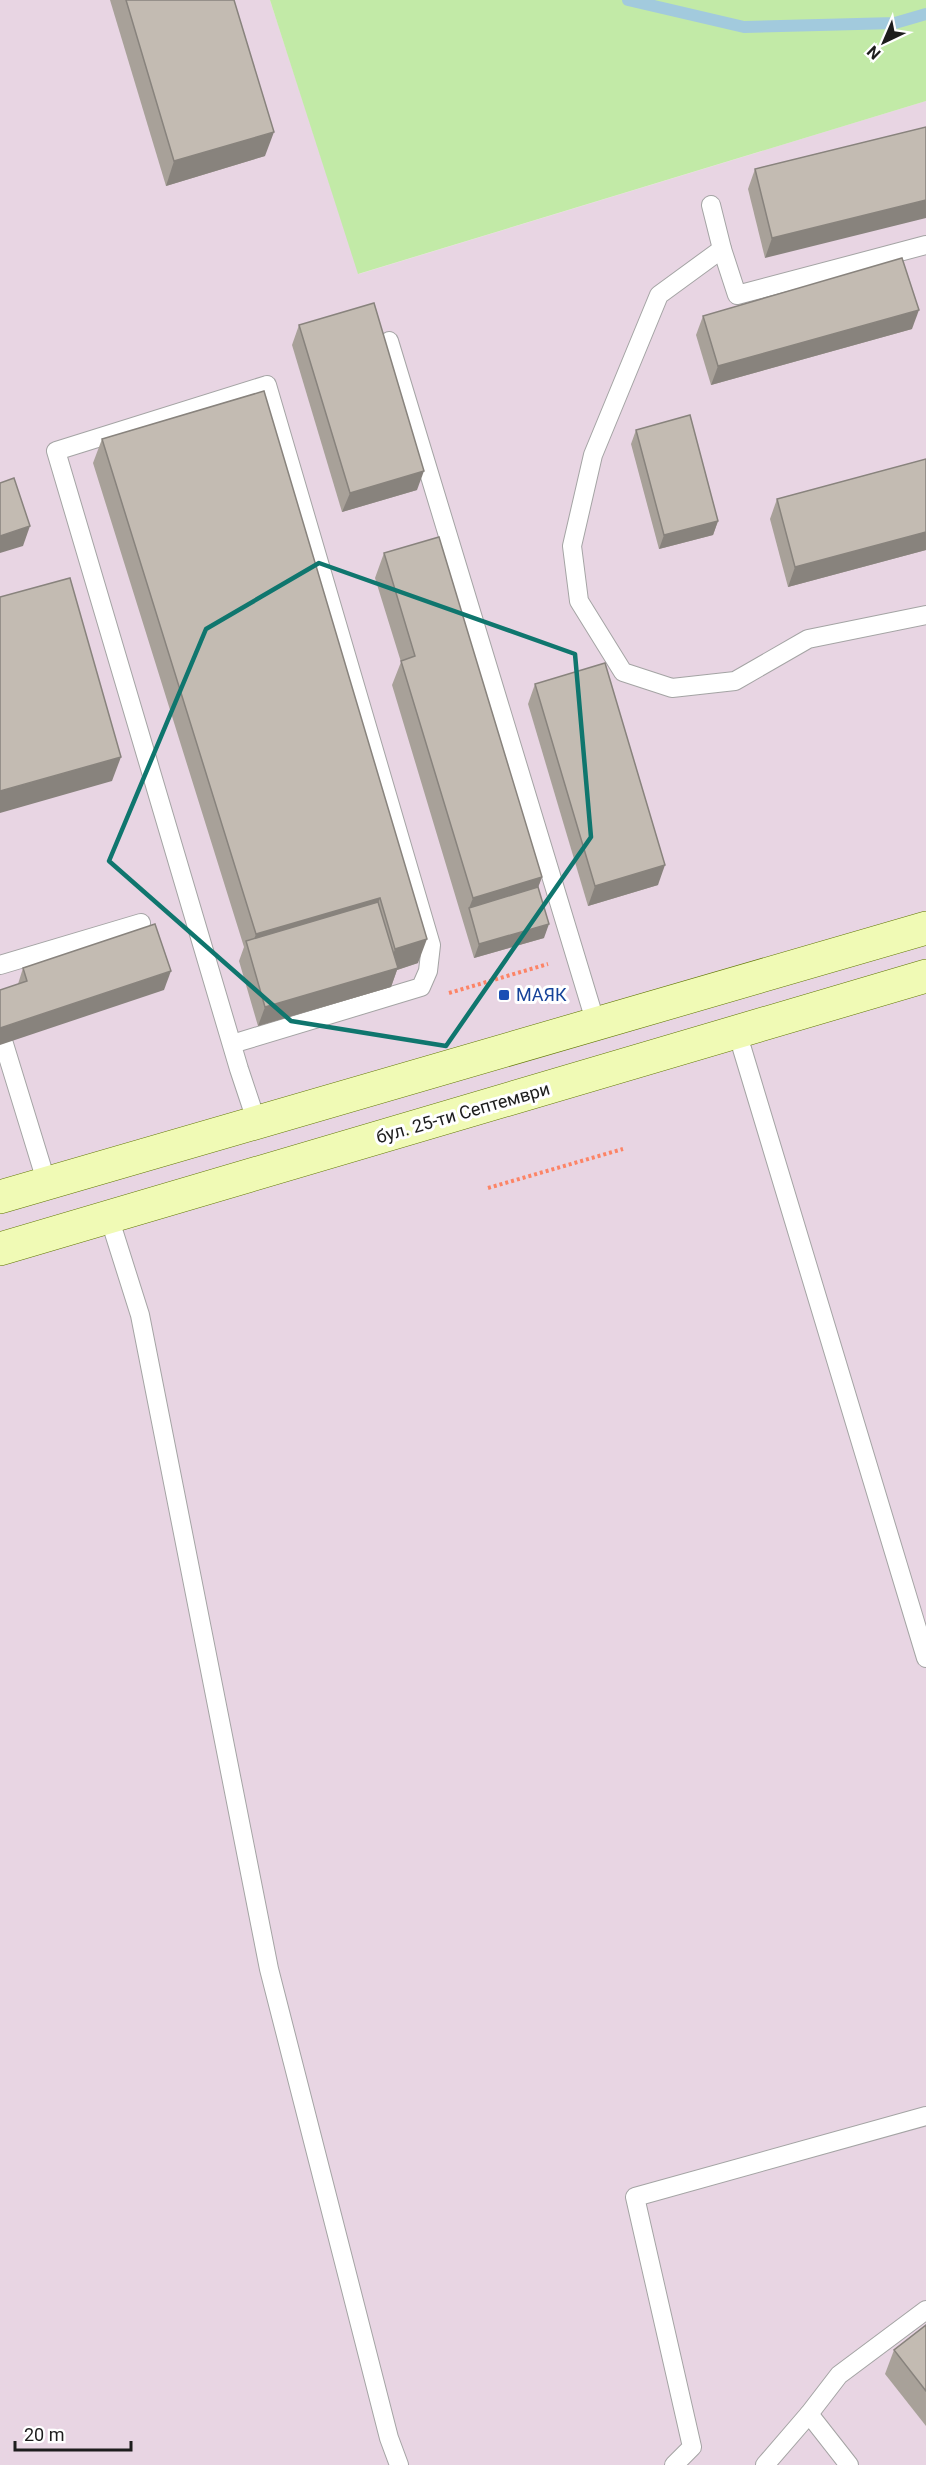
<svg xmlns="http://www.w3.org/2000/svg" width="926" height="2465" font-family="Roboto,sans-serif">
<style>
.industrial{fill:#e8d5e3}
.grass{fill:#c2eaa7}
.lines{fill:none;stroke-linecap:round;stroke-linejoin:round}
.stream{stroke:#a2cadd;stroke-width:12}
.lane-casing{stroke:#a4a4a4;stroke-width:20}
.secondary-casing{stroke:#5f7603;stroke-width:34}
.path{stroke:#fc8466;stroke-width:4;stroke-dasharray:3 3;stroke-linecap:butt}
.lane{stroke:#fff;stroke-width:18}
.secondary{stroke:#f0fab5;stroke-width:33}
.wall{fill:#a8a199}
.shaded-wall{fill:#88837d}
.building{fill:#c3bbb2;stroke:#88837d;stroke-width:1.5}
.marked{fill:none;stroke:#0f766e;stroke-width:4.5;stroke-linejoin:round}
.transit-dot{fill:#1a4fb4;stroke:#fff;stroke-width:2}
.labels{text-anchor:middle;stroke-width:6;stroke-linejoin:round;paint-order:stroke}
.transit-label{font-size:18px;fill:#164399;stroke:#fff;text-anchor:start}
.street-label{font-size:18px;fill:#1d1d1d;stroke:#fff}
</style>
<rect width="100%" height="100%" fill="#efece3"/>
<polygon class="industrial" points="0,0 270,0 359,274 926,101 926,2465 0,2465"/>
<polygon class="grass" points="270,0 926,0 926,101 358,274"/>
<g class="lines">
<polyline class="stream" points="628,0 744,27 895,23 926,14"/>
<g class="lane-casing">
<g id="lane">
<polyline points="711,205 722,249 737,295 926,245"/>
<polyline points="722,249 659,295 593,455 572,546 579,601 623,672 672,688 735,681 808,639 926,615"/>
<polyline points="389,341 596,1024"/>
<polyline points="0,965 141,923"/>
<polyline points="737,1032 926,1658"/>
<polyline points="4,1044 47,1184"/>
<polyline points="232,1044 421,987 428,971 431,945 267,385 56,451 239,1069 257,1123"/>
<polyline points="109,1217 140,1315 269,1969 389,2438 399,2465"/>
<polyline points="809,2414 839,2375 926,2310"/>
<polyline points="674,2465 692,2447 635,2197 926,2116"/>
<polyline points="765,2465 809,2414 849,2465"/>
</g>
</g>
<g class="secondary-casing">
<g id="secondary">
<polyline points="0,1197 926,928"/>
<polyline points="0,1249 926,976"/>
</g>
</g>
<g class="path">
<polyline points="449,993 548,964"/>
<polyline points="488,1188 623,1149"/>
</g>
<use href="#lane" class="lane"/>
<use href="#secondary" class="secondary"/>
</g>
<g class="wall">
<polygon points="110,0 234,0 265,156 166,186"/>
<polygon points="926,127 765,258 748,189 755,169"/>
<polygon points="703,316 912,329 711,385 696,335"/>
<polygon points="299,325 417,490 342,512 292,345"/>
<polygon points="264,391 418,963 397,970 391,987 258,1026 239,961 244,947 93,463 102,439"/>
<polygon points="636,430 718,521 713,535 659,549 631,444"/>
<polygon points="926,459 926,550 788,587 770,519 777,499"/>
<polygon points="384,553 542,877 538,887 544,938 474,958 392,685 401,662 375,578"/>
<polygon points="535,684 658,885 588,906 528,704"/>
<polygon points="23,968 164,990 18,984"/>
<polygon points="926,2325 926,2426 885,2374 894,2350"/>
</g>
<g class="shaded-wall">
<polygon points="274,132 265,156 166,186 174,161"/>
<polygon points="926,200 926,218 765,258 772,238"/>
<polygon points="919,310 912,329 711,385 718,366"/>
<polygon points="424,471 417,490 342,512 350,493"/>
<polygon points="718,521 713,535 659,549 664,535"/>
<polygon points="30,526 23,546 0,553 0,536"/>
<polygon points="926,532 926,550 788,587 795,567"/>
<polygon points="121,757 112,781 0,813 0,791"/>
<polygon points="665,865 658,885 588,906 595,886"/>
<polygon points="542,877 533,901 469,908 473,898"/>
<polygon points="380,898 371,922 249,953 256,934"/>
<polygon points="549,924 544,938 474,958 479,944"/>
<polygon points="427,939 418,963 397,970 391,987 258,1026 265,1007 387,971 395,949"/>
<polygon points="171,971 164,990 0,1045 0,1028"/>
</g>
<g class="building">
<polygon points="126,0 234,0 274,132 174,161"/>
<polygon points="926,127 926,200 772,238 755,169"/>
<polygon points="902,258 919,310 718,366 703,316"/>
<polygon points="374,303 424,471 350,493 299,325"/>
<polygon points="264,391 427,939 395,949 380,898 256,934 102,439"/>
<polygon points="690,415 718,521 664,535 636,430"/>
<polygon points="926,459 926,532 795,567 777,499"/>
<polygon points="14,478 30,526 0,536 0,483"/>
<polygon points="439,537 542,877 473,898 401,661 415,656 384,553"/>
<polygon points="70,578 121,757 0,791 0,597"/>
<polygon points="605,663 665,865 595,886 535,684"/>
<polygon points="538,887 549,924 479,944 469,908"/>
<polygon points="378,902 398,968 265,1007 246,941"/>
<polygon points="155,924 171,971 0,1028 0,990 27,981 23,968"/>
<polygon points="926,2325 926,2391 894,2350"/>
</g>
<path class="marked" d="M 319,563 L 575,654 L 591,837 L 446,1046 L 291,1021 L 109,861 L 206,629 Z"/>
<rect class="transit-dot" x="498" y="989" width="12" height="12" rx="3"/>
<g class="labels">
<g class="transit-label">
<text x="516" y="1001">МАЯК</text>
</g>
<g class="street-label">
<text transform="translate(463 1113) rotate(-16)" y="6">бул. 25-ти Септември</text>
</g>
</g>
<g transform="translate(884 42) rotate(224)" stroke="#ffffff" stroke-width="4.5" paint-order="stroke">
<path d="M0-4.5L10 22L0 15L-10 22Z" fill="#1d1d1d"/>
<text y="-9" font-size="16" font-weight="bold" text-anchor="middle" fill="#1d1d1d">N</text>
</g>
<path d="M15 2441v9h116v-9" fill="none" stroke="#1d1d1d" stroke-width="3"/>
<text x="24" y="2441" font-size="18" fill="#1d1d1d" stroke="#ffffff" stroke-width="4.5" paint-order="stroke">20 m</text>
</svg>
